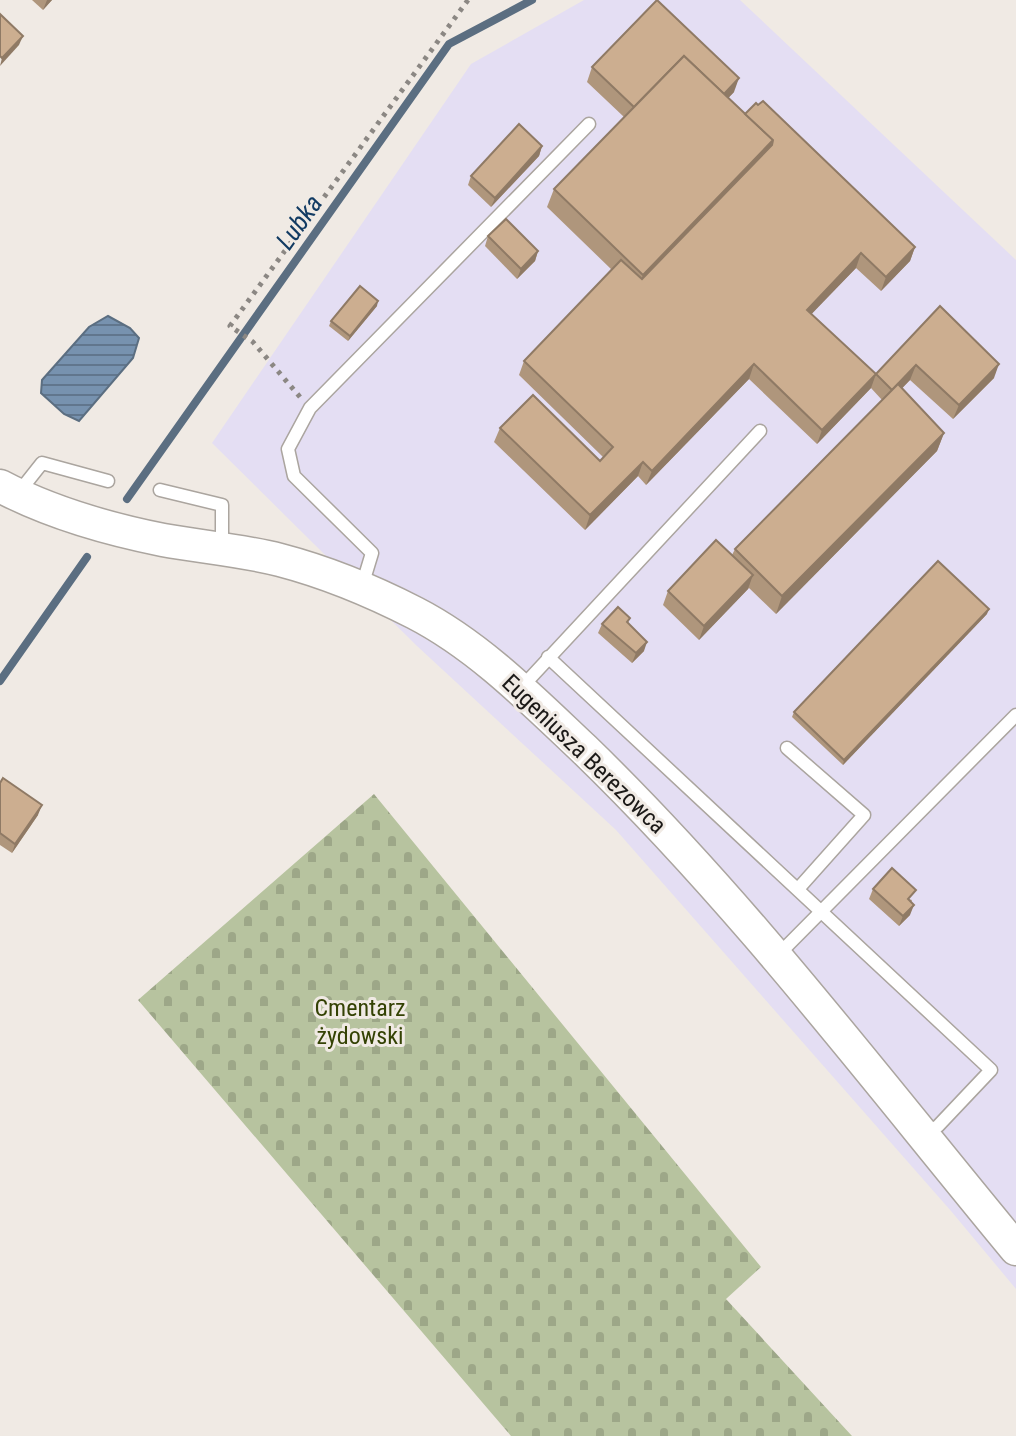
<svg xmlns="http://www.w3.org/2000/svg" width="1016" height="1436" font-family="'Roboto Condensed',sans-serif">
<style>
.industrial{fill:#e4def3}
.cemetery{fill:url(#cemetery-stones)}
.water{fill:url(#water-rules);stroke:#5b6e81;stroke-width:2}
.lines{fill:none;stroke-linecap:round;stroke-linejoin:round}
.stream{stroke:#5b6e81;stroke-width:8}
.service-casing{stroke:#aba59f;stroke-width:15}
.tertiary-casing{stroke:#aba59f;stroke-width:35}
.path{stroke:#8b8783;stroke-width:5;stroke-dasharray:4 6;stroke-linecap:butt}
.service{stroke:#fff;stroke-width:12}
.tertiary{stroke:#fff;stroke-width:32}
.wall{fill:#af967c}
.shaded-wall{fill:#8f7a65}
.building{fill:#ccae90;stroke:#8f7a65;stroke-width:2}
.labels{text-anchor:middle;stroke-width:6;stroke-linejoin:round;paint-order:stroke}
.street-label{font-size:24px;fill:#1b1917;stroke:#f0eae4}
.park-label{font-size:24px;fill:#344204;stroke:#f0eae4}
.water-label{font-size:26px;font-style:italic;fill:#123b63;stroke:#f0eae4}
</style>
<defs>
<pattern id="cemetery-stones" width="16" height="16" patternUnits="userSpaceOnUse" patternTransform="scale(2)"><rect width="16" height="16" fill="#b7c39f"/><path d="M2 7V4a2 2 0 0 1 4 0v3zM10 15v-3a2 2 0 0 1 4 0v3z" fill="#9da788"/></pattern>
<pattern id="water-rules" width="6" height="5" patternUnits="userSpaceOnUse" patternTransform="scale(2)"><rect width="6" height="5" fill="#7792af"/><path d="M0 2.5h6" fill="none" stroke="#61768d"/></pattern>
</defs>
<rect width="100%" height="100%" fill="#f0eae4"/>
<polygon class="industrial" points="584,0 740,0 1016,260 1016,1289 951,1211 616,830 417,646 212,443 471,64"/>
<polygon class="cemetery" points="374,794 761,1267 726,1299 852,1436 511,1436 138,1000"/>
<polygon class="water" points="108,316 130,328 139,338 133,358 79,421 64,414 41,393 42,380 89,327"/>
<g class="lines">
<g class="stream">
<polyline points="127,499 449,44 532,0"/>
<polyline points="0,681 87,557"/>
</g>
<g class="service-casing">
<g id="service">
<polyline points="160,490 222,505 222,548"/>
<polyline points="19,492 42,463 108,481"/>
<polyline points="362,586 372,553 294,476 288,449 310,408 589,124"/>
<polyline points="548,657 991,1070 938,1126 925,1134"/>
<polyline points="521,688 760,431"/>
<polyline points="787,748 864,815 798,889"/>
<polyline points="778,955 1016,715"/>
</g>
</g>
<g class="tertiary-casing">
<path id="tertiary" d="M 0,486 C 49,512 108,529 163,540 C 202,547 241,550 280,560 C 326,572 372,591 415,613 C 479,646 532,700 584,749 C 742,902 876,1080 1016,1249"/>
</g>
<polyline class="path" points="300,397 253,342 230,326 468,0"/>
<use href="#service" class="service"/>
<use href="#tertiary" class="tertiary"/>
</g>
<g class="wall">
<polygon points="32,0 52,0 43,10"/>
<polygon points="592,67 734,92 728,98 745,114 915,247 910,261 881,291 856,268 811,314 876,374 940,306 994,378 953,419 910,380 902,388 944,433 937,451 776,614 749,588 699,640 663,605 668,591 732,555 735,549 882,400 871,388 817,444 749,379 646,485 638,476 585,530 494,442 500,428 600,461 603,457 519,375 524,361 612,270 547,207 554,189 624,117 587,82"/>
<polygon points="542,146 539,156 491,207 468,185 471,176"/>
<polygon points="488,236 538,251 535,261 517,279 485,246"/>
<polygon points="377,306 348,341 329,326 331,321"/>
<polygon points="987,614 843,765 792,717 794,712"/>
<polygon points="630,618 628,623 644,651 632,663 598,633 602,624"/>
<polygon points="0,783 38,815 12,853 0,845"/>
<polygon points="873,889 912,900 911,902 910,915 899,926 869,899"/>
</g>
<g class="shaded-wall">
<polygon points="47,0 52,0 43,10"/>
<polygon points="23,36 19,45 0,66 2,58"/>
<polygon points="739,78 734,92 716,111 721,97"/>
<polygon points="773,140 766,159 636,294 643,275"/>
<polygon points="542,146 539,156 491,207 495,198"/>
<polygon points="915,247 910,261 881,291 886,277"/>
<polygon points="538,251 535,261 517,279 521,269"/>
<polygon points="861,253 856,268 802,324 807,310"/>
<polygon points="378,301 377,306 348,341 350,336"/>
<polygon points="754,364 749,379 646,485 652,471"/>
<polygon points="999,364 994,378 953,419 959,405"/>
<polygon points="916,365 910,380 887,404 892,390"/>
<polygon points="876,374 871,388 817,444 822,430"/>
<polygon points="944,433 937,451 776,614 782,596"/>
<polygon points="643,462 638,476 585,530 590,515"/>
<polygon points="753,575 748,589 699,640 704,626"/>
<polygon points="989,609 987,614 843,765 844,760"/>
<polygon points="647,642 644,651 632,663 636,653"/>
<polygon points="42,805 38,815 12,853 15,844"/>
<polygon points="914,905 910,915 899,926 903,916"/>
</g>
<g class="building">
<polygon points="657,0 739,78 724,94 684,56 634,107 592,67"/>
<polygon points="0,14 23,36 2,58 0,56"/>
<polygon points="684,56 773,140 643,275 554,189"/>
<polygon points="763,101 915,247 886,277 861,253 807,310 876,374 822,430 754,364 652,471 643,462 590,515 500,428 533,395 600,461 613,447 524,361 621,260 642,279 772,145 773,140 745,114 756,103 758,105"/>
<polygon points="519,124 542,146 495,198 471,176"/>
<polygon points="506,219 538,251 521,269 488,236"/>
<polygon points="360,286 378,301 350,336 331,321"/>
<polygon points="940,306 999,364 959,405 916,365 892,390 876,374"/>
<polygon points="898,384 944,433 782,596 735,549"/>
<polygon points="716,540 753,575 704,626 668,591"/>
<polygon points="938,561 989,609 844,760 794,712"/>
<polygon points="618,607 630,618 627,622 647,642 636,653 602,624"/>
<polygon points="3,778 42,805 15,844 0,833 0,783"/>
<polygon points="892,868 916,890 908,899 914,905 903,916 873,889"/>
</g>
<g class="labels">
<g class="street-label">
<text transform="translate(584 754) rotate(44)" y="8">Eugeniusza Berezowca</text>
</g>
<g class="park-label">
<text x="360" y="1016">Cmentarz<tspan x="360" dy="28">żydowski</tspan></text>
</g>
<g class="water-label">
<text transform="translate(299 222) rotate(-55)" y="9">Lubka</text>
</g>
</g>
</svg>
